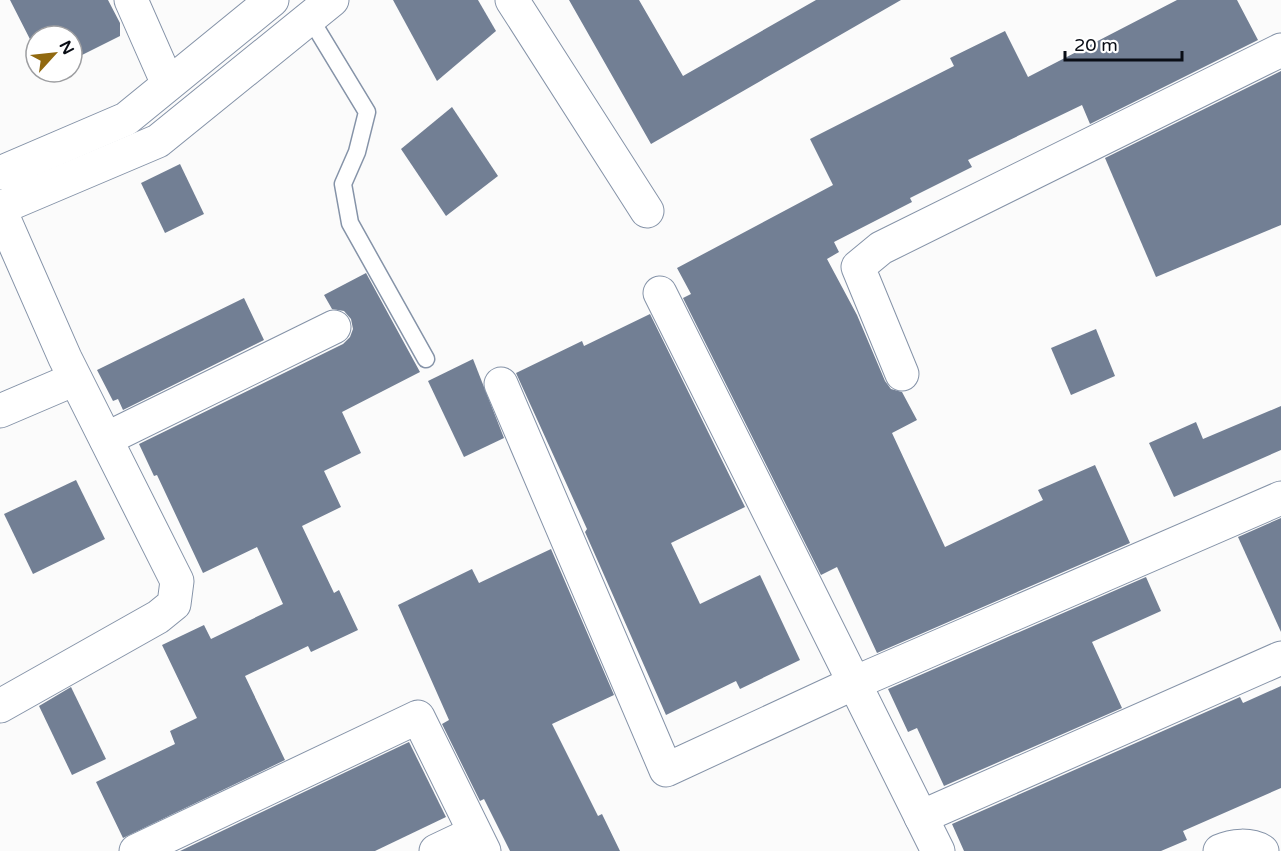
<svg xmlns="http://www.w3.org/2000/svg" width="1281" height="851" font-family="'Varela Round',sans-serif">
<style>
.building{fill:#727f94}
.lines{fill:none;stroke-linecap:round;stroke-linejoin:round}
.lane-casing{stroke:#8593a8;stroke-width:19}
.street-casing{stroke:#8593a8;stroke-width:35}
.secondary-casing{stroke:#8593a8;stroke-width:35}
.lane{stroke:#fff;stroke-width:16}
.street{stroke:#fff;stroke-width:33}
.secondary{stroke:#fff;stroke-width:33}
</style>
<rect width="100%" height="100%" fill="#fbfbfb"/>
<g class="building">
<polygon points="10,0 108,0 120,23 120,36 72,60 72,36 36,36 36,51"/>
<polygon points="393,0 478,0 496,31 437,81"/>
<polygon points="569,0 639,0 683,76 816,0 901,0 651,144"/>
<polygon points="1177,0 1237,0 1258,40 1090,124 1082,105 968,160 972,167 910,198 912,202 834,242 839,252 827,259 857,315 885,381 891,389 902,392 917,420 892,433 945,547 1043,500 1038,490 1095,465 1130,543 877,653 837,567 821,575 683,298 691,294 677,268 833,185 810,139 954,66 950,58 1005,31 1028,77"/>
<polygon points="1281,71 1281,225 1156,277 1105,158"/>
<polygon points="452,107 498,176 446,216 401,149"/>
<polygon points="180,164 204,214 165,233 141,183"/>
<polygon points="366,273 420,372 342,412 361,453 324,471 341,507 302,526 334,593 339,590 358,630 311,652 308,646 245,676 285,760 123,838 96,782 175,744 170,731 197,718 162,645 204,625 211,639 283,604 257,547 203,573 157,475 154,476 139,444 343,344 350,337 353,329 351,319 344,311 332,309 324,295"/>
<polygon points="244,298 264,340 123,410 118,399 113,401 97,370"/>
<polygon points="650,314 745,507 671,543 700,604 760,575 800,660 740,689 736,681 666,715 585,532 587,529 516,373 582,341 584,346"/>
<polygon points="1096,329 1115,376 1071,395 1051,348"/>
<polygon points="473,359 504,438 464,457 428,381"/>
<polygon points="1281,406 1281,450 1174,497 1149,443 1196,422 1203,439"/>
<polygon points="76,480 105,539 33,574 4,514"/>
<polygon points="1281,518 1281,632 1238,537"/>
<polygon points="551,549 614,695 552,724 598,816 602,814 620,851 510,851 484,799 480,801 442,724 449,720 398,605 472,569 479,583"/>
<polygon points="1146,577 1161,611 1092,642 1122,708 944,786 917,728 908,732 888,689"/>
<polygon points="1281,686 1281,788 1183,831 1187,840 1161,851 964,851 952,824 1240,697 1243,703"/>
<polygon points="71,687 106,759 72,775 39,706"/>
<polygon points="409,742 446,817 375,851 180,851"/>
</g>
<g class="lines">
<g class="lane-casing">
<polyline id="lane" points="310,18 367,112 357,152 343,184 350,223 426,359"/>
</g>
<g class="street-casing">
<g id="street">
<polyline points="131,0 168,84"/>
<polyline points="512,0 647,211"/>
<polyline points="0,210 65,358 177,581 174,604 158,617 0,706"/>
<polyline points="660,293 938,851"/>
<polyline points="902,374 858,267 881,248 1281,50"/>
<polyline points="501,384 666,770 852,684 1281,498"/>
<polyline points="0,411 75,379"/>
<polyline points="106,439 334,327"/>
<polyline points="921,817 1281,658"/>
<polyline points="136,851 418,717 484,851"/>
<polyline points="436,851 474,833"/>
<path d="M 1220,851 C 1233,845 1250,844 1262,851"/>
</g>
</g>
<g class="secondary-casing">
<g id="secondary">
<polyline points="0,173 126,119 272,0"/>
<polyline points="0,208 158,141 332,0"/>
</g>
</g>
<use href="#lane" class="lane"/>
<use href="#street" class="street"/>
<use href="#secondary" class="secondary"/>
</g>
<g transform="translate(54 54) rotate(63)"><circle r="28" fill="#ffffff" stroke="#9d9ea1" stroke-width="1.5"/>
<path d="M0-4.5L10 22L0 15L-10 22Z" fill="#916910"/>
<text y="-9" font-size="16" font-weight="bold" text-anchor="middle" fill="#090d15">N</text>
</g>
<path d="M1065 51v9h117v-9" fill="none" stroke="#090d15" stroke-width="3"/>
<text x="1074" y="51" font-size="18" fill="#090d15" stroke="#ffffff" stroke-width="4.5" paint-order="stroke">20 m</text>
</svg>
